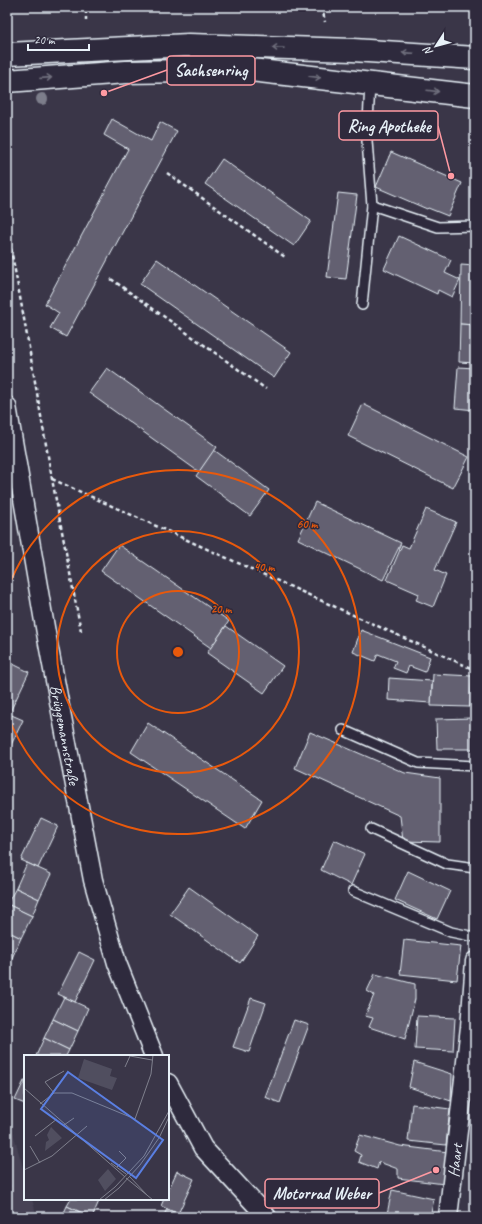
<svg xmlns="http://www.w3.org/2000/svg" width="482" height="1224" font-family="Caveat,sans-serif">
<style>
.built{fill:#464354}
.building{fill:#636171;stroke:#e8f1f8}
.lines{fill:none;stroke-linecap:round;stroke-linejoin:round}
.service-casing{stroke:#e8f1f8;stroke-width:12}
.minor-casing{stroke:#e8f1f8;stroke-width:21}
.secondary-casing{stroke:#e8f1f8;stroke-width:25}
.path{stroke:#e8f1f8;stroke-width:2.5;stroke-dasharray:4 3;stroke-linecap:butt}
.service{stroke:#2f2a3d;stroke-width:9}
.minor{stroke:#2f2a3d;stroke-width:18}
.secondary{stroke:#2f2a3d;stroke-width:22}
.tree{fill:#7d7e8b}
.oneway{stroke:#70707e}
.ring{fill:none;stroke:#e8590c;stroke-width:2}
.labels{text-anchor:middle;stroke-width:3;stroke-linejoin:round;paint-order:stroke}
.street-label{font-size:16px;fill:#e8f1f8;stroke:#2f2a3d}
.inset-road{fill:none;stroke:#80818e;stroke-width:1}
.view{fill:#5a7fe2;fill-opacity:0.15;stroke:#5a7fe2;stroke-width:2}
.inset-edge{fill:none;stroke:#e8f1f8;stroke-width:2}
.centre{fill:#e8590c;stroke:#2f2a3d;stroke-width:2}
.ring-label{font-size:12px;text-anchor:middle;font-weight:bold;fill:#e8590c;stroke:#2f2a3d;stroke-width:3;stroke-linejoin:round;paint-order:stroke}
.leader{fill:none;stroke:#ff9aa2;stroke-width:1.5}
.callout-dot{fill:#ff9aa2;stroke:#2f2a3d;stroke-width:1.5}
.callout{fill:#2f2a3d;stroke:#ff9aa2;stroke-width:1.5}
.callout-label{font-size:17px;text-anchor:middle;font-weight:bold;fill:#e8f1f8}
</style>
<rect width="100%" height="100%" fill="#3a3648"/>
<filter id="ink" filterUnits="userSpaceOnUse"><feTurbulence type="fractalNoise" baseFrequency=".025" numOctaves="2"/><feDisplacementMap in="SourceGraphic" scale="8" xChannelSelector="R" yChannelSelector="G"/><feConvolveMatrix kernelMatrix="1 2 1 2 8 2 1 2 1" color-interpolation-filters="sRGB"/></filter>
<g filter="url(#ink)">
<polygon class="built" points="7,1111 25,1175 25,1199 32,1199 37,1217 7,1217"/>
<g class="building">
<polygon points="112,119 151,141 160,122 177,131 66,337 50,328 59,313 45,304 128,149 104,135"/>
<polygon points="391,152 462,183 448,216 428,208 427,209 376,187"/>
<polygon points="222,159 311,221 294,246 205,184"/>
<polygon points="338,193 357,195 346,279 327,277"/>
<polygon points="399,236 451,260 445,273 460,280 452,297 438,290 437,294 384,269"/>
<polygon points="157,259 291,352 274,378 140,284"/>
<polygon points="461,265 475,266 475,325 460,324"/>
<polygon points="460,324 475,325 475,363 459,362"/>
<polygon points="458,367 475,368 475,410 455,408"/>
<polygon points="107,368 217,447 199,472 89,393"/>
<polygon points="363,404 469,457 453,488 348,436"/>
<polygon points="214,450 269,490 250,516 196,476"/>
<polygon points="315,502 401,543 383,580 298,539"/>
<polygon points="426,509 456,522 435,570 446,575 433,607 416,600 419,594 387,580 402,545 409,548"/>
<polygon points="119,545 229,621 211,648 101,571"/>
<polygon points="226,626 283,666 264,693 207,653"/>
<polygon points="361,630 430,657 425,672 409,666 406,673 393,668 396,661 378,654 375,661 353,652"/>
<polygon points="13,664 29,672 9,714 7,713 7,676"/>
<polygon points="433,674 472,676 470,707 431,706"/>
<polygon points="389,678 432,681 431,703 388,700"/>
<polygon points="7,713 23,720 11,745 7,743"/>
<polygon points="472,718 473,749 437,749 436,719"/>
<polygon points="148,723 262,800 245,829 131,752"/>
<polygon points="310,732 405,773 440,778 440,842 403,841 400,816 295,768"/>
<polygon points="7,743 11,745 7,753"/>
<polygon points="41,818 58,826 38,868 21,860"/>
<polygon points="334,840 365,854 351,885 321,870"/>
<polygon points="27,863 51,874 39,899 16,888"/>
<polygon points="408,871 450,891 437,919 395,900"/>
<polygon points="189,887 258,936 240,963 170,914"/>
<polygon points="16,888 39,899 32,916 7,904"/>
<polygon points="7,904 32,916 21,938 7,931"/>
<polygon points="7,931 21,938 12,958 7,956"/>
<polygon points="404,940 461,946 457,980 400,974"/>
<polygon points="79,952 95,960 75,1002 58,994"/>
<polygon points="7,956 12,958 7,968"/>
<polygon points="375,974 415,984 415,999 405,1039 369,1027 373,1018 365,1016 374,995 367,991"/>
<polygon points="64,997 88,1008 78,1031 53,1019"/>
<polygon points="251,998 266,1003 249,1052 233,1047"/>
<polygon points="417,1016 455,1018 453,1051 415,1049"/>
<polygon points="53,1019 78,1031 69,1050 44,1038"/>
<polygon points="294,1020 309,1025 280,1103 265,1097"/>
<polygon points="44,1038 69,1050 66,1056 36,1056"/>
<polygon points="414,1062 452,1074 451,1101 409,1087"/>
<polygon points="24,1081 25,1081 25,1104 15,1100"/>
<polygon points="412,1104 450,1109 446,1145 408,1141"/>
<polygon points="360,1135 400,1146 448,1152 444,1184 398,1178 398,1169 379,1162 377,1169 359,1162 361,1155 354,1151"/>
<polygon points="177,1171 194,1179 178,1214 161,1206 164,1199 168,1199 168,1191"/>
<polygon points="7,1183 10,1185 7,1201"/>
<polygon points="475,1184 475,1217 471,1217"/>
<polygon points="392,1190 434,1199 430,1217 402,1217 387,1214"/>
<polygon points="71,1199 100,1199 92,1217 67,1206"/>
<polygon points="67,1206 90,1217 62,1217"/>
<polygon points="167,1209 178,1214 184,1217 163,1217"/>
</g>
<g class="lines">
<g class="service-casing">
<g id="service">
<polyline points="370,84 367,141 372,205"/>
<polyline points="362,305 372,205 438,227 475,226"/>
<polyline points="343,730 418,763 475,766"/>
<polyline points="371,829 447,864 475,868"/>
<polyline points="353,891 451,932 475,937"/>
</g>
</g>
<g class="minor-casing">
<g id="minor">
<path id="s1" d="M 7,406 L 46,633 L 93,880 L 117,963 L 154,1056"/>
<polyline points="168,1083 203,1148 267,1217"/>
<path id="s2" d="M 448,1217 L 470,1027 L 475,961"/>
</g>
</g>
<g class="secondary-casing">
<g id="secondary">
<polyline points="7,54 189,45 353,50 475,58"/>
<polyline points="7,81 126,72 251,70 475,96"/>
</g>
</g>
<g class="path">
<polyline points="322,7 325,22"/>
<polyline points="86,21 86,7"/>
<polyline points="167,173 285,257"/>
<polyline points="7,228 23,313 52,479 81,631"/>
<polyline points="111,279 266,389"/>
<polyline points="52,479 475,670"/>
</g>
<use href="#service" class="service"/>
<use href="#minor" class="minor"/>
<use href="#secondary" class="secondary"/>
</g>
<circle class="tree" cx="42" cy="99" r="6"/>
<defs><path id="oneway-shaft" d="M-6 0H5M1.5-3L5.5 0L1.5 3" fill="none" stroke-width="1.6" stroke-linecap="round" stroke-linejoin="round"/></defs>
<g class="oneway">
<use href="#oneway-shaft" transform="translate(278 48) rotate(-179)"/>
<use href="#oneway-shaft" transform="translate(408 53) rotate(-176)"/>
<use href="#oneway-shaft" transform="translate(315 77) rotate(7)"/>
<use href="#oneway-shaft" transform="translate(46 78) rotate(-4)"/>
<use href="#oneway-shaft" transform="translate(433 91) rotate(7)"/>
</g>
</g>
<g class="ring">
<circle cx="178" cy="652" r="61"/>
<circle cx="178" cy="652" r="121"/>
<path d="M8 588A182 182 0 1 1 8 716"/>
</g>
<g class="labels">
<g class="street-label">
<text dy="6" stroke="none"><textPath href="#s1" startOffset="334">Brüggemannstraße</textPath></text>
<text dy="6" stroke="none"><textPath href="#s2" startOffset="57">Haart</textPath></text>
</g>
</g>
<g transform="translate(24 1055)">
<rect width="145" height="145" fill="#3a3648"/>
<path d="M 60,4 L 88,14 L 86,21 L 93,23 L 88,35 L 54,23 ZM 27,72 L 38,83 L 21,96 L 22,87 L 25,85 L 23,80 ZM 84,114 L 92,124 L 81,136 L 74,125 Z" fill="#504e5f"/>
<path class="inset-road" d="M 101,12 L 106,1 L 128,5M 0,33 L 101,122M 30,38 L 21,27 L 40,16M 16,49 L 30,38 L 48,38 L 111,64 L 127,19 L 129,0M 40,70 L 50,63M 11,81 L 33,64M 6,91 L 16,108M 87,108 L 102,119M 93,112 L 102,103 L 95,96M 0,115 L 28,101 L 63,71M 105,121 L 123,140M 102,123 L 129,145M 75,145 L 91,132 L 120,101 L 145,56M 80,145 L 95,133 L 116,110 L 135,83 L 145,62"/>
<path class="view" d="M 44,17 L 139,85 L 112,123 L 17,54 Z"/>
<rect width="145" height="145" class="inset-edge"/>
</g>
<circle cx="178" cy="652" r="6" class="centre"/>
<g class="ring-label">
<text x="307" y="528">60 m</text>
<text x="264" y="571">40 m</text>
<text x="221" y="613">20 m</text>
</g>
<path class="leader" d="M104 93L167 70M451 176L438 126M436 1170L379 1193"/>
<g class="callout-dot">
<circle cx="104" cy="93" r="4"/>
<circle cx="451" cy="176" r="4"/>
<circle cx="436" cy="1170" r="4"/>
</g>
<g class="callout">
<rect x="167" y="56" width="88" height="29" rx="4"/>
<rect x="339" y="111" width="99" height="29" rx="4"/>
<rect x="265" y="1179" width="114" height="29" rx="4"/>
</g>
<g class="callout-label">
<text x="211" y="76">Sachsenring</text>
<text x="389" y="132">Ring Apotheke</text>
<text x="322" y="1199">Motorrad Weber</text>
</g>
<rect width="482" height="1224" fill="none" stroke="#2f2a3d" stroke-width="24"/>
<rect x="12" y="12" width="458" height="1200" fill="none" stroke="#e8f1f8" stroke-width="1.5" filter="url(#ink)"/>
<g transform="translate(436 46) rotate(234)" stroke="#2f2a3d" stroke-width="3" paint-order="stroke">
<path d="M0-3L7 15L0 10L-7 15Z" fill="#e8f1f8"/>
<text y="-6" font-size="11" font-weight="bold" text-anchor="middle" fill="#e8f1f8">N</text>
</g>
<path d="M28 44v6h61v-6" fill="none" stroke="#e8f1f8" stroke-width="2"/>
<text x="34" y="44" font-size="12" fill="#e8f1f8" stroke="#2f2a3d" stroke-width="3" paint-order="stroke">20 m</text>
</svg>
